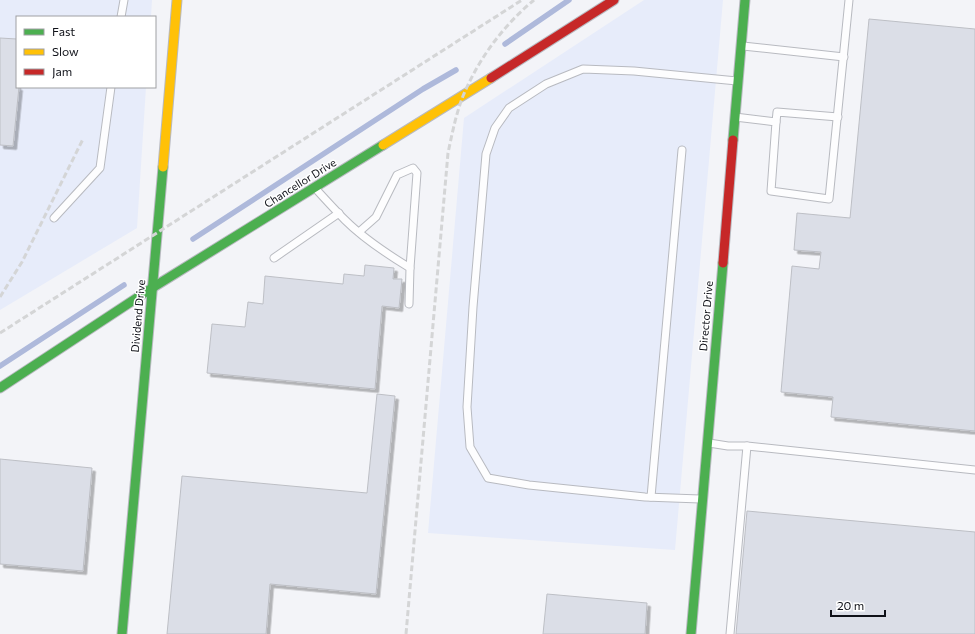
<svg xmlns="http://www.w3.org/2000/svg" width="975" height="634" font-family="Commissioner,sans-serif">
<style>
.built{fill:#e7ecfa}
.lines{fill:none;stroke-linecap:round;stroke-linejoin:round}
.stream{stroke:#aeb9db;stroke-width:5.5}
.building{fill:#dbdee7;stroke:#bdbfc5;filter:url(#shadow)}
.lane-casing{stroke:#b8bac0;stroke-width:9}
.fast-casing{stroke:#b8bac0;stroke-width:11}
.slow-casing{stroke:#b8bac0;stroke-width:11}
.jam-casing{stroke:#b8bac0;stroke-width:11}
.lane{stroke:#fdfdfe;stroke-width:7}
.fast{stroke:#4caf50;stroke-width:9}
.slow{stroke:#ffc107;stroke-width:9}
.jam{stroke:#c62828;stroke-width:9}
.rail{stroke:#d4d5d6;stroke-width:3;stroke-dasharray:6 3;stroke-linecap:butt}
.labels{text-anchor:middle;stroke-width:3;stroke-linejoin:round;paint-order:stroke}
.street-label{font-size:11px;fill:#0f1118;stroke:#fff}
</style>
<defs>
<filter id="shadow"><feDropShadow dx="3.5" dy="3.5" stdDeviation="0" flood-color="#0004"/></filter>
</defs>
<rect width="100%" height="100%" fill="#f3f4f8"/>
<g class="built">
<polygon points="0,0 152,0 151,17 17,17 17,87 146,87 137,228 0,310"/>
<polygon points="644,0 723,0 675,550 428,533 464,118"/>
</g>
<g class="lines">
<g class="stream">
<polyline points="505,44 569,0"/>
<polyline points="193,239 423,89 456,70"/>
<polyline points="0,366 124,285"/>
</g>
</g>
<g class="building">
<polygon points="869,19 975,29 975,431 831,417 833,397 781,392 792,266 819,269 821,252 794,250 797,213 850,218"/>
<polygon points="0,38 17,39 17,87 19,87 13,146 0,145"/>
<polygon points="365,265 394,268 393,279 402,279 399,308 382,306 375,389 207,373 212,324 245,327 248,302 263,304 265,276 343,284 344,274 364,276"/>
<polygon points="377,394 395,396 376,594 270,584 266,634 167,634 182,476 367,493"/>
<polygon points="0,459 92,468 83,571 0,564"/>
<polygon points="747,511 975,532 975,634 736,634"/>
<polygon points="547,594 647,603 645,634 543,634"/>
</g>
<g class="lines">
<g class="lane-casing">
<g id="lane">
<polyline points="121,17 124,0"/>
<polyline points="743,46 844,57"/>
<polyline points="735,117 776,122 771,191 829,199 849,0"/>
<polyline points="776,122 777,112 838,117"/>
<path d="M 315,188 C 325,199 335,210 345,220 C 364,239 387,254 410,268 L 409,304"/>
<polyline points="54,218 100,168 111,87"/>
<polyline points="359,232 376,217 397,175 413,168 417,173 410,268"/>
<polyline points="274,258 339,213"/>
<polyline points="709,443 728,446 747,446 975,470"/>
<polyline points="651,497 682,150"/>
<polyline points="700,499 645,497 529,485 488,478 470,447 467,407 473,307 486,154 495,128 509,108 546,84 583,69 634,71 737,81"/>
<polyline points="730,634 747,446"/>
</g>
</g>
<g class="fast-casing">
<g id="fast">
<polyline points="733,140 745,0"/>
<polyline points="0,388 152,288 383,145"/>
<polyline points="122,634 163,167"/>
<polyline points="691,634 723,263"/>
</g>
</g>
<g class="slow-casing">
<g id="slow">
<polyline points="383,145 491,78"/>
<polyline points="163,167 177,0"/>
</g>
</g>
<g class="jam-casing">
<g id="jam">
<polyline points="491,78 614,0"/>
<polyline points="723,263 733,140"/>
</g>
</g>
<use href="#lane" class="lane"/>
<use href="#fast" class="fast"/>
<use href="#slow" class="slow"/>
<use href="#jam" class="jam"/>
<g class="rail">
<polyline points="0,297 22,262 83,139"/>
<polyline points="0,333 522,0"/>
<path d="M 406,634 L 448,153 C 452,134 456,114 463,96 C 479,58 503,26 534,0"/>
</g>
</g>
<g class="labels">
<g class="street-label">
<text transform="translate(300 183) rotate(-32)" y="4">Chancellor Drive</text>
<text transform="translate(138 316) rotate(-85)" y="4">Dividend Drive</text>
<text transform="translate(706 316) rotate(-85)" y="4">Director Drive</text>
</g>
</g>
<rect x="16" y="16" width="140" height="72" fill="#ffffff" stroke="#9fa0a3"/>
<rect x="24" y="29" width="20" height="6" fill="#4caf50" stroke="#9fa0a3"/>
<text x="52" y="36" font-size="12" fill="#0f1118">Fast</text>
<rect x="24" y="49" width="20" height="6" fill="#ffc107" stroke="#9fa0a3"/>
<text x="52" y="56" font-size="12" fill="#0f1118">Slow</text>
<rect x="24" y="69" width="20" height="6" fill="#c62828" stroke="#9fa0a3"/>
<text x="52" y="76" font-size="12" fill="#0f1118">Jam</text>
<path d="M831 610v6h54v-6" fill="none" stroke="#0f1118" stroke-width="2"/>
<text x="837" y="610" font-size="12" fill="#0f1118" stroke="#ffffff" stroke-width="3" paint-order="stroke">20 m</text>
</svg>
